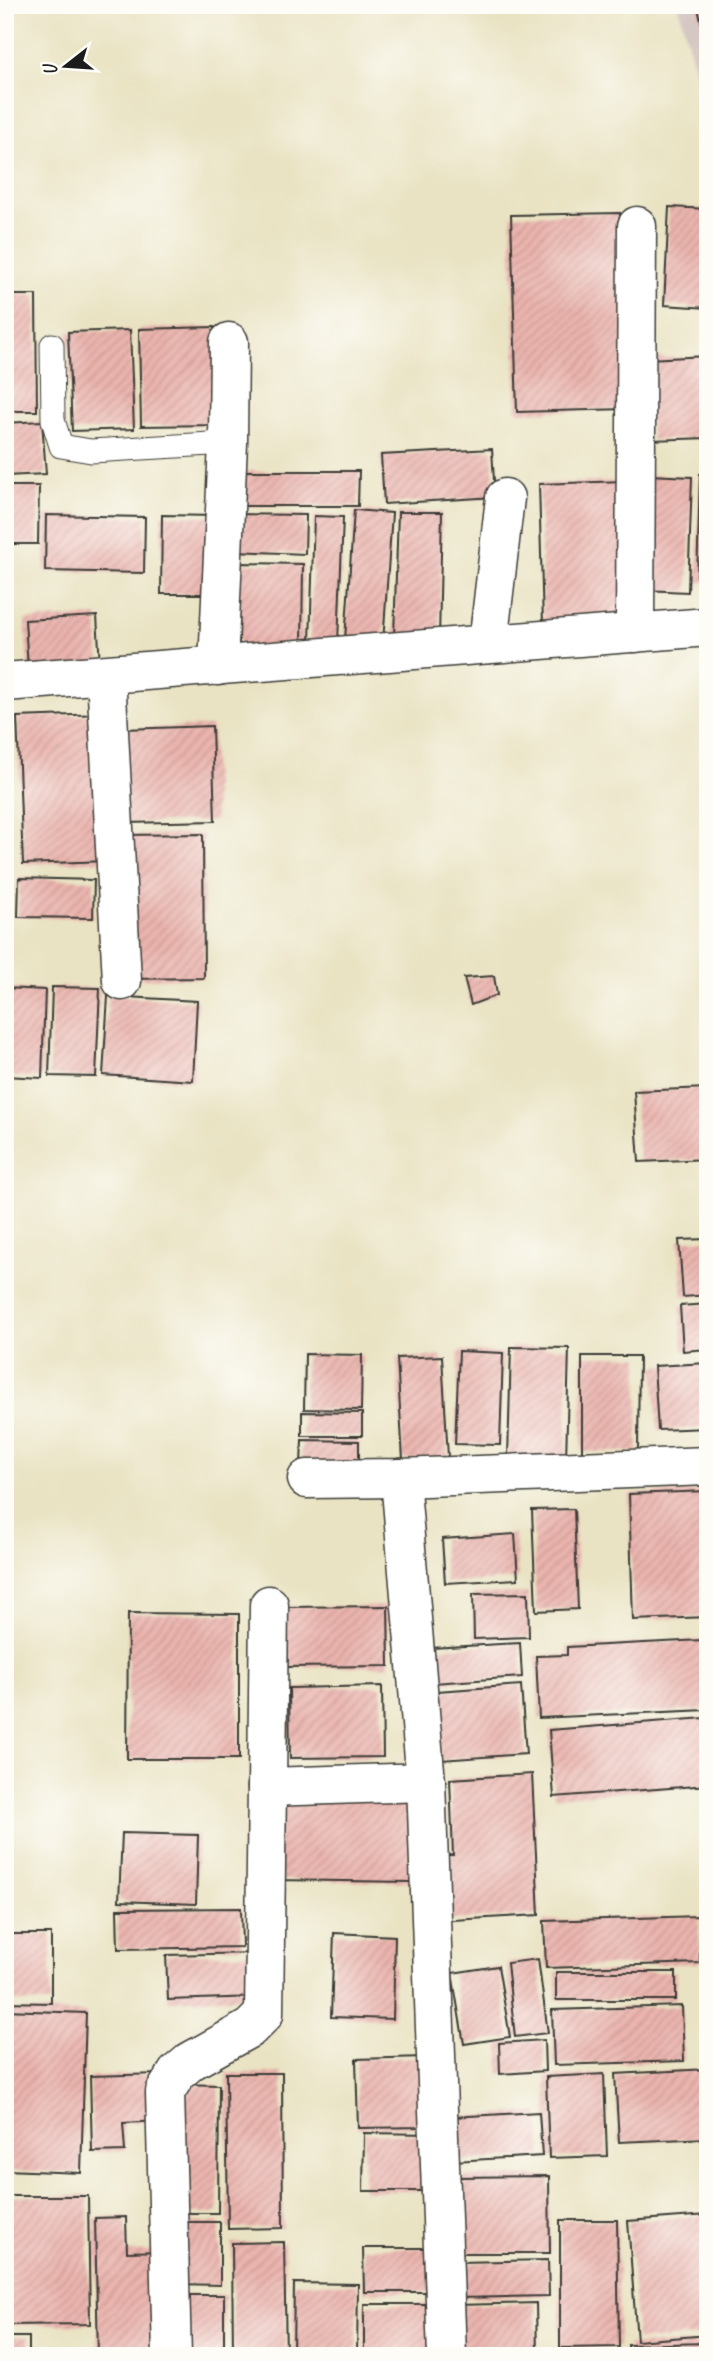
<svg xmlns="http://www.w3.org/2000/svg" width="713" height="2361" font-family="Caveat,sans-serif">
<style>
.industrial{fill:#cfc0bb}
.building{fill:url(#building-hatch)}
.lines{fill:none;stroke-linecap:round;stroke-linejoin:round}
.service-casing{stroke:#3b3a35;stroke-width:25}
.minor-casing{stroke:#3b3a35;stroke-width:41}
.service{stroke:#fff;stroke-width:23}
.minor{stroke:#fff;stroke-width:38}
</style>
<defs>
<pattern id="building-hatch" width="6" height="6" patternUnits="userSpaceOnUse" patternTransform="scale(1.75)"><rect width="6" height="6" fill="#ebb4ae"/><path d="M-1 1l2-2M0 6l6-6M5 7l2-2" fill="none" stroke="#c99a95"/></pattern>
</defs>
<rect width="100%" height="100%" fill="#fdfcf7"/>
<filter id="ink" filterUnits="userSpaceOnUse"><feTurbulence type="fractalNoise" baseFrequency=".0143" numOctaves="2"/><feDisplacementMap in="SourceGraphic" scale="14" xChannelSelector="R" yChannelSelector="G"/><feConvolveMatrix kernelMatrix="1 2 1 2 8 2 1 2 1" color-interpolation-filters="sRGB"/></filter>
<filter id="wash" filterUnits="userSpaceOnUse"><feTurbulence type="fractalNoise" baseFrequency=".00686" numOctaves="4" result="noise"/><feDisplacementMap in="SourceGraphic" scale="28" xChannelSelector="R" yChannelSelector="G"/><feGaussianBlur stdDeviation="1.57" result="paint"/><feColorMatrix in="noise" values="0 0 0 0 0 0 0 0 0 0 0 0 0 0 0 0 0 1.4 0 .05"/><feComposite in="paint" operator="in"/></filter>
<g filter="url(#wash)">
<rect width="100%" height="100%" fill="#e9e3c3"/>
<polygon class="industrial" points="678,5 708,5 708,121"/>
<g id="blocks">
<g class="building">
<polygon points="697,5 708,5 708,44 707,44"/>
<polygon points="669,207 708,209 708,308 664,305"/>
<polygon points="620,213 626,409 517,412 511,215"/>
<polygon points="5,295 36,295 37,411 5,411"/>
<polygon points="214,327 216,425 141,426 139,329"/>
<polygon points="130,330 134,429 72,431 68,332"/>
<polygon points="708,356 708,438 651,440 647,359"/>
<polygon points="42,421 46,474 5,476 5,423"/>
<polygon points="492,449 495,497 384,504 381,455"/>
<polygon points="240,471 359,471 358,506 240,506"/>
<polygon points="700,474 708,474 708,583 697,582"/>
<polygon points="649,475 692,477 688,592 644,590"/>
<polygon points="624,481 628,622 543,624 539,484"/>
<polygon points="5,486 39,486 38,544 5,544"/>
<polygon points="354,510 392,513 383,643 345,640"/>
<polygon points="398,512 442,512 439,639 394,638"/>
<polygon points="236,514 306,515 305,554 236,551"/>
<polygon points="46,515 145,517 144,573 45,571"/>
<polygon points="162,515 214,516 214,594 161,594"/>
<polygon points="314,516 343,517 338,643 310,642"/>
<polygon points="240,563 303,564 302,647 239,646"/>
<polygon points="97,616 100,665 28,669 25,620"/>
<polygon points="102,714 107,861 23,864 17,717"/>
<polygon points="212,726 215,821 126,823 124,729"/>
<polygon points="5,833 7,833 10,889 5,889"/>
<polygon points="203,834 204,978 128,979 126,835"/>
<polygon points="19,878 94,880 93,918 18,917"/>
<polygon points="494,976 497,995 471,1005 464,978"/>
<polygon points="52,987 100,988 96,1077 49,1076"/>
<polygon points="5,988 45,990 42,1078 5,1076"/>
<polygon points="108,996 197,1001 193,1081 103,1075"/>
<polygon points="708,1088 708,1159 639,1162 634,1091"/>
<polygon points="708,1239 708,1295 683,1297 679,1240"/>
<polygon points="708,1304 708,1349 683,1351 680,1306"/>
<polygon points="511,1347 569,1348 566,1460 508,1458"/>
<polygon points="459,1351 503,1353 500,1445 455,1444"/>
<polygon points="305,1354 362,1355 361,1410 304,1409"/>
<polygon points="442,1356 448,1457 403,1460 397,1358"/>
<polygon points="582,1356 639,1356 638,1452 582,1452"/>
<polygon points="708,1363 708,1428 658,1430 654,1366"/>
<polygon points="302,1412 362,1413 362,1436 302,1436"/>
<polygon points="302,1440 359,1441 359,1466 301,1465"/>
<polygon points="708,1491 708,1617 633,1620 629,1494"/>
<polygon points="574,1509 578,1609 536,1611 532,1510"/>
<polygon points="515,1534 518,1579 445,1583 442,1539"/>
<polygon points="528,1593 529,1637 474,1639 473,1594"/>
<polygon points="388,1606 389,1666 283,1667 282,1607"/>
<polygon points="128,1613 239,1614 239,1759 127,1759"/>
<polygon points="702,1640 706,1710 539,1718 536,1656 567,1655 567,1647"/>
<polygon points="520,1643 522,1677 433,1683 431,1648"/>
<polygon points="521,1685 526,1754 441,1760 437,1691"/>
<polygon points="382,1686 383,1757 290,1758 289,1688"/>
<polygon points="705,1718 708,1785 554,1797 549,1730"/>
<polygon points="532,1774 539,1915 436,1921 432,1856 453,1855 450,1779"/>
<polygon points="275,1800 411,1802 411,1882 275,1880"/>
<polygon points="122,1833 198,1835 196,1904 119,1901"/>
<polygon points="241,1908 242,1947 118,1949 117,1909"/>
<polygon points="699,1916 700,1963 546,1968 544,1921"/>
<polygon points="334,1933 395,1936 393,2019 331,2017"/>
<polygon points="5,1934 51,1934 51,2003 5,2002"/>
<polygon points="255,1953 257,1997 168,2000 166,1955"/>
<polygon points="538,1959 548,2033 515,2037 507,1963"/>
<polygon points="498,1966 510,2037 464,2044 452,1973"/>
<rect x="556" y="1972" width="120" height="28"/>
<polygon points="682,2006 684,2061 554,2065 552,2010"/>
<polygon points="5,2010 86,2013 81,2173 5,2170"/>
<polygon points="544,2040 545,2071 500,2074 499,2043"/>
<polygon points="424,2057 425,2127 358,2128 356,2059"/>
<polygon points="708,2069 708,2138 619,2142 615,2074"/>
<polygon points="226,2073 282,2073 283,2228 228,2229"/>
<polygon points="160,2074 161,2121 123,2123 125,2151 92,2152 90,2076"/>
<polygon points="604,2074 607,2156 549,2158 546,2077"/>
<polygon points="175,2084 219,2085 218,2213 174,2213"/>
<polygon points="539,2112 542,2156 454,2161 451,2117"/>
<polygon points="364,2133 432,2134 432,2191 363,2191"/>
<polygon points="549,2176 550,2253 459,2253 459,2177"/>
<polygon points="5,2196 88,2196 90,2324 5,2325"/>
<polygon points="708,2215 708,2335 637,2341 628,2221"/>
<polygon points="126,2217 127,2252 163,2251 165,2356 98,2356 95,2218"/>
<polygon points="560,2220 617,2220 619,2347 560,2348"/>
<polygon points="178,2222 220,2222 220,2285 178,2284"/>
<polygon points="284,2242 286,2356 233,2356 232,2243"/>
<polygon points="363,2248 438,2248 439,2292 364,2292"/>
<polygon points="548,2260 549,2296 459,2298 458,2262"/>
<polygon points="294,2283 358,2284 357,2356 293,2356"/>
<polygon points="179,2295 224,2295 224,2356 180,2356"/>
<polygon points="536,2303 537,2356 456,2356 455,2305"/>
<rect x="364" y="2304" width="69" height="52"/>
<rect x="5" y="2337" width="24" height="19"/>
<polygon points="708,2343 708,2356 629,2356 628,2345"/>
</g>
</g>
</g>
<g filter="url(#ink)">
<use href="#blocks" fill-opacity="0" stroke="#3b3a35" stroke-width="2"/>
<g class="lines">
<g class="service-casing">
<polyline id="service" points="52,345 53,420 61,446 91,451 228,443"/>
</g>
<g class="minor-casing">
<g id="minor">
<polyline points="635,633 637,226"/>
<polyline points="488,644 505,498"/>
<polyline points="218,666 228,443 229,342"/>
<polyline points="106,675 122,981"/>
<polyline points="5,682 708,627"/>
<polyline points="400,1478 426,1782 447,2356"/>
<polyline points="307,1479 400,1478 708,1466"/>
<polyline points="269,1605 267,1787 426,1782"/>
<polyline points="172,2356 165,2092 177,2073 191,2061 250,2028 264,2014 267,1787"/>
</g>
</g>
<use href="#service" class="service"/>
<use href="#minor" class="minor"/>
</g>
</g>
<rect width="713" height="2361" fill="none" stroke="#fdfcf7" stroke-width="28"/>
<g transform="translate(66 66) rotate(253)" stroke="#fdfcf7" stroke-width="5" paint-order="stroke">
<path d="M0-5L12 26L0 18L-12 26Z" fill="#1c1c1c"/>
<text y="-10" font-size="19" font-weight="bold" text-anchor="middle" fill="#1c1c1c">U</text>
</g>
</svg>
